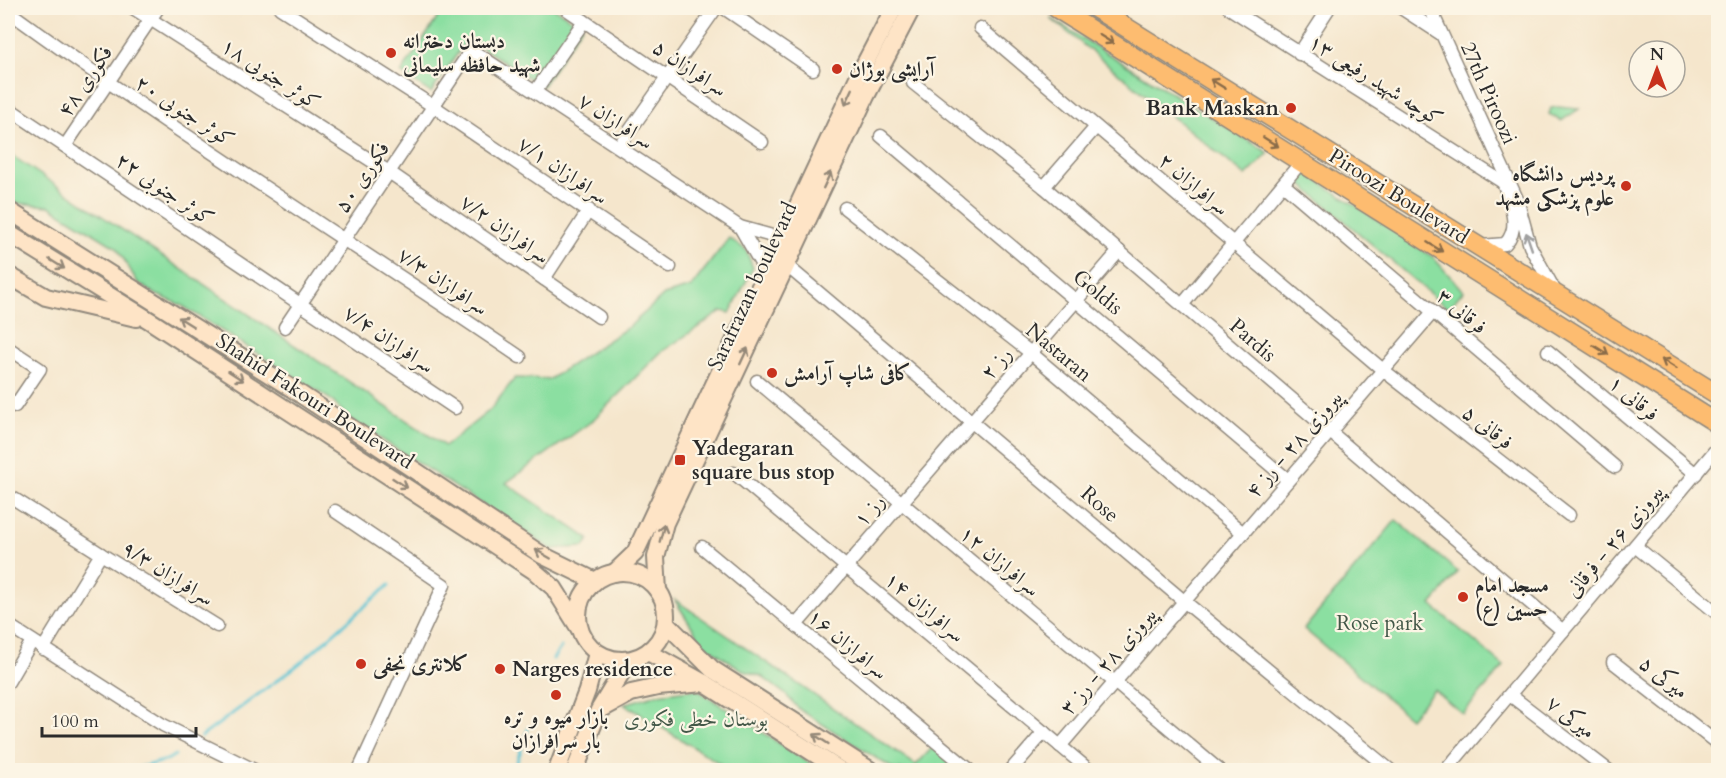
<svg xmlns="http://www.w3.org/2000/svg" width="1726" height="778" font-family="Cardo,Amiri,serif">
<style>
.green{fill:#8bdfa1;stroke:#5b8566;stroke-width:1.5}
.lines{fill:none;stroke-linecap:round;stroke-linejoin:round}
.stream{stroke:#58c3d3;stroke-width:3}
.street-casing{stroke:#90887c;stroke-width:15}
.secondary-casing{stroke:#90887c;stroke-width:20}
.primary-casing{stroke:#90887c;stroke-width:21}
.street{stroke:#fff;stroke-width:12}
.secondary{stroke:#fee4c6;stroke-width:16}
.primary{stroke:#fdbc70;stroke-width:18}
.oneway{stroke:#8a6c4a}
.oneway2{stroke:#948878}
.oneway3{stroke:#a0a0a0}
.poi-dot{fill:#c8321e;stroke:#fcf5e5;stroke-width:2}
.labels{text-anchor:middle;stroke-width:4.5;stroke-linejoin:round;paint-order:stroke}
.poi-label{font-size:21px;font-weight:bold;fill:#2b2b2b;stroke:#fcf5e5;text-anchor:start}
.street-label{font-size:21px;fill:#2b2b2b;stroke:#fcf5e5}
.park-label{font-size:21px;fill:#435848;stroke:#fcf5e5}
</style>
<rect width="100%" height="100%" fill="#fcf5e5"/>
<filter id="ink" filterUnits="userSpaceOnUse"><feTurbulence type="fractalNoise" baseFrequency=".0167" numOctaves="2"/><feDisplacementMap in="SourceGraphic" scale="12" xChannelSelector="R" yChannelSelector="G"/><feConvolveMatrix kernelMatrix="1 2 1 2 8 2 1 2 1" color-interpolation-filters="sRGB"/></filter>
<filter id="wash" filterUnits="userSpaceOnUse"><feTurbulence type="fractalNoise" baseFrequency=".008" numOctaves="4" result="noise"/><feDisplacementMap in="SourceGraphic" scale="24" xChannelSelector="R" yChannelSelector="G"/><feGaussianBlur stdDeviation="1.35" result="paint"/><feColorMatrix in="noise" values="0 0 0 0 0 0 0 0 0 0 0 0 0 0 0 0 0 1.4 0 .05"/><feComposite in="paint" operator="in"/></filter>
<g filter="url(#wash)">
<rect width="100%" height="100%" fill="#f5e6cc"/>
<g class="green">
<polygon points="444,8 554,8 582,26 542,87 468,38 431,93 401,73"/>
<polygon points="1050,18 1269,153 1246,176"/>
<polygon points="1558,107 1579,109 1561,121 1549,114 1551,108"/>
<polygon points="8,153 445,446 490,410 515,378 550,379 630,326 664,295 691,287 729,238 746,250 753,268 730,313 722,311 660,353 592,421 506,483 589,539 584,547 551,549 350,419 330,399 181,305 155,294 138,283 117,248 49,206 15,203 8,198"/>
<polygon points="1302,170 1433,257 1463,291 1448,309 1295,179"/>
<polygon points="1396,520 1458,572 1431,605 1504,666 1463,714 1434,690 1410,718 1304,629"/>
<polygon points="674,599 916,765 933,747 949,759 948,766 955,770 895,770 800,710 785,694 761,676 744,671 703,644"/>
<polygon points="696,689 820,770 730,770 624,704 658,694"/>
</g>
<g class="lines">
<g class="stream">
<polyline points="553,659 561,647"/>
<polyline points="201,737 299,664 389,585"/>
<polyline points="131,770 167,760 175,755"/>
<polyline points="514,770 528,729"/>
</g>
</g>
</g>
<g filter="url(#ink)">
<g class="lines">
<g class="street-casing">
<g id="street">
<polyline points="133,8 389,172 599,317"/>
<polyline points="280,8 433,106 670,267"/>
<polyline points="565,8 762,142"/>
<polyline points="724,8 813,69"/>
<polyline points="1229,8 1504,183"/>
<polyline points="1401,8 1441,34"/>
<polyline points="1430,8 1517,199 1530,246 1556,293"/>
<path d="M 8,11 C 174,132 350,241 520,357"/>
<polyline points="980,28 1383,370 1569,515"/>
<polyline points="1299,54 1329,8"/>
<polyline points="913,83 1044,187 1563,631"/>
<polyline points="535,92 584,21"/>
<polyline points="8,108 455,408"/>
<polyline points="881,136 1288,480"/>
<polyline points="65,146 158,8"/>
<polyline points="619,146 716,8"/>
<polyline points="1283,184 1615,467"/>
<polyline points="1044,187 1096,127"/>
<polyline points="845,208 1031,353 1243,533"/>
<polyline points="740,227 767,274"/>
<path d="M 1481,246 L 1505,244 C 1522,227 1509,203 1504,184"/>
<polyline points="786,265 1185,602 1390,770"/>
<polyline points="544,279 589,210"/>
<polyline points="1182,305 1302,161"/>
<polyline points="285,327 471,50 740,227 783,239"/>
<polyline points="8,348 40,369 15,406 8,401"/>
<polyline points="1548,351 1696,474"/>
<polyline points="757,381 1219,770"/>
<polyline points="734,473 1089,770"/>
<polyline points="8,495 101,554"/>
<polyline points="335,511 444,585 359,770"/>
<polyline points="1635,546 1718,614"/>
<polyline points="702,547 970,770"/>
<polyline points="8,625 163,725 254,770"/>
<polyline points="796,625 1119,251"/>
<polyline points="43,649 101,554 217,626"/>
<polyline points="1613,662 1718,744"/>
<polyline points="8,682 32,641"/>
<polyline points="1510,695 1608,770"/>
<polyline points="1060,746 1433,312"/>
<polyline points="1011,770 1044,732"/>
<polyline points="1446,770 1718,447"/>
</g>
</g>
<g class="secondary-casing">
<g id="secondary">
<polyline points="8,210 291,388 542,555 595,581"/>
<polyline points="8,233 152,322 533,570 554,588 579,628"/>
<polyline points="8,275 46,297 136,318"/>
<circle cx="622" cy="616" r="44"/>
<polyline points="614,573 635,553 860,73 894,8"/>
<polyline points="658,591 656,557 665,523 866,96 912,8"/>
<polyline points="666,623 712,669 870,770"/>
<polyline points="648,652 704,683 840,770"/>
<polyline points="600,710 631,693 658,687 704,683"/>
<polyline points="557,770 587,691 597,653"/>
<polyline points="575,770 599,710 629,660"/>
</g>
</g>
<g class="primary-casing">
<g id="primary">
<polyline points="1056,8 1718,424"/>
<polyline points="1095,8 1718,395"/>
</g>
</g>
<use href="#street" class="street"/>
<use href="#secondary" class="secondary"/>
<use href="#primary" class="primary"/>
</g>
<defs><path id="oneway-shaft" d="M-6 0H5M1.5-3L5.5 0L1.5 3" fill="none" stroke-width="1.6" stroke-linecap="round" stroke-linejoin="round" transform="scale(1.5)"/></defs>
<g class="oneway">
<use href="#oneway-shaft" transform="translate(1106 39) rotate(32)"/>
<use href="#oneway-shaft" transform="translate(1218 84) rotate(-148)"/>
<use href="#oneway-shaft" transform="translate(1271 142) rotate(32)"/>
<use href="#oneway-shaft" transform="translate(1435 247) rotate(32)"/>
<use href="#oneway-shaft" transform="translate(1601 350) rotate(32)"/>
<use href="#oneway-shaft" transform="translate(1669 364) rotate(-148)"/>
</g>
<g class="oneway2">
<use href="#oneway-shaft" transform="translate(849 97) rotate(115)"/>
<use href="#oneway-shaft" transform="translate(827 180) rotate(-65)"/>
<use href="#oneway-shaft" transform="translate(57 264) rotate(32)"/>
<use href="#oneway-shaft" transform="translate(186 322) rotate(-148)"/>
<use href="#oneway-shaft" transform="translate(744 356) rotate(-65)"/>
<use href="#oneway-shaft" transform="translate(236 376) rotate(33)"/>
<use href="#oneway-shaft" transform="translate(400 483) rotate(33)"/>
<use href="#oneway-shaft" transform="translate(662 533) rotate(-75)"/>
<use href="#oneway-shaft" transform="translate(543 554) rotate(-150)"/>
<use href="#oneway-shaft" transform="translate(821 739) rotate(-147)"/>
</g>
<use class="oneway3" href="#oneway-shaft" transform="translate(1529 241) rotate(-109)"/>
</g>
<g class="poi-dot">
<circle cx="391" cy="53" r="6"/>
<circle cx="837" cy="69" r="6"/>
<circle cx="1291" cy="108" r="6"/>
<circle cx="1626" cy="186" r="6"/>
<circle cx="772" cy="373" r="6"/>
<rect x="674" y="454" width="12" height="12" rx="3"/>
<circle cx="1463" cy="597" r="6"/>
<circle cx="361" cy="664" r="6"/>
<circle cx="500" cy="669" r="6"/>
<circle cx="556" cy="695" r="6"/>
</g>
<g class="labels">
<g class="poi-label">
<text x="403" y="48">دبستان دخترانه<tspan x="403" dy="24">شهید حافظه سلیمانی</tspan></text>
<text x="849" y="76">آرایشی بوژان</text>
<text x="1279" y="115" text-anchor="end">Bank Maskan</text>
<text x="1614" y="181" text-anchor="end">پردیس دانشگاه<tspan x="1614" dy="24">علوم پزشکی مشهد</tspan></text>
<text x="784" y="380">کافی شاپ آرامش</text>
<text x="692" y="455">Yadegaran<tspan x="692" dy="24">square bus stop</tspan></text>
<text x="1475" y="592">مسجد امام<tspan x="1475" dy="24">حسین (ع)</tspan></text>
<text x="373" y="671">کلانتری نجفی</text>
<text x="512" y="676">Narges residence</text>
<text x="556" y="724" text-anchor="middle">بازار میوه و تره<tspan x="556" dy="24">بار سرافرازان</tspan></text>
</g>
<g class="street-label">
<text transform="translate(690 68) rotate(34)" y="7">سرافرازان ۵</text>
<text transform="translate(271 74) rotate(33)" y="7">کوثر جنوبی ۱۸</text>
<text transform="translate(1376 80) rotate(32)" y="7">کوچه شهید رفیعی ۱۳</text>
<text transform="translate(85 81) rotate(-56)" y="7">فکوری ۴۸</text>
<text transform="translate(1489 93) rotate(66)" y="7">27th Piroozi</text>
<text transform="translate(185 111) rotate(33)" y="7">کوثر جنوبی ۲۰</text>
<text transform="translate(616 121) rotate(33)" y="7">سرافرازان ۷</text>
<text transform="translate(563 170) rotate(34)" y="7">سرافرازان ۷/۱</text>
<text transform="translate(362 177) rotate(-56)" y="7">فکوری ۵۰</text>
<text transform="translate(1194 184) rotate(40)" y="7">سرافرازان ۲</text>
<text transform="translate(165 189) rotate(34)" y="7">کوثر جنوبی ۲۲</text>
<text transform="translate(1399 196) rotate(32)" y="7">Piroozi Boulevard</text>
<text transform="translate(505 229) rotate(35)" y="7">سرافرازان ۷/۲</text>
<text transform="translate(443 281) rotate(34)" y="7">سرافرازان ۷/۳</text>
<text transform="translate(752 286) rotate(-65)" y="7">Sarafrazan boulevard</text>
<text transform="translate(1098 292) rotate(40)" y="7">Goldis</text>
<text transform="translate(1462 311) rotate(40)" y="7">فرقانی ۳</text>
<text transform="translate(389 339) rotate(34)" y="7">سرافرازان ۷/۴</text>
<text transform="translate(1253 340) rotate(41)" y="7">Pardis</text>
<text transform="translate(1059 352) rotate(40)" y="7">Nastaran</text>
<text transform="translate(996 363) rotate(-49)" y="7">رز ۲</text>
<text transform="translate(1634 398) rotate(40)" y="7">فرقانی ۱</text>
<text transform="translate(315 401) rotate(33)" y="7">Shahid Fakouri Boulevard</text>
<text transform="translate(1488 427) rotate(38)" y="7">فرقانی ۵</text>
<text transform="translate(1294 444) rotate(-49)" y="7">پیروزی ۲۸ - رز ۴</text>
<text transform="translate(1100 504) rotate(41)" y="7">Rose</text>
<text transform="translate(869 510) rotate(-49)" y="7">رز ۱</text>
<text transform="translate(1614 541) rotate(-50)" y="7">پیروزی ۲۶ - فرقانی</text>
<text transform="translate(1000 561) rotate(40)" y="7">سرافرازان ۱۲</text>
<text transform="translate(168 573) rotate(32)" y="7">سرافرازان ۹/۳</text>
<text transform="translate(925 607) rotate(40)" y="7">سرافرازان ۱۴</text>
<text transform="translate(848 644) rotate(40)" y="7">سرافرازان ۱۶</text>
<text transform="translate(1108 661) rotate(-49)" y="7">پیروزی ۲۸ - رز ۳</text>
<text transform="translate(1664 677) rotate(38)" y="7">میرکی ۵</text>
<text transform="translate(1571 717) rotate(38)" y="7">میرکی ۷</text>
</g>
<g class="park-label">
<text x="1380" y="630">Rose park</text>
<text x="696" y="726">بوستان خطی فکوری</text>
</g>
</g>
<rect width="1726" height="778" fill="none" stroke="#fcf5e5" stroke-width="30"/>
<g transform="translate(1657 69)"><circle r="28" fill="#fcf5e5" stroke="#a8a49b" stroke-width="1.5"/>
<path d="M0-4.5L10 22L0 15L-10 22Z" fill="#c8321e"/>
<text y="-9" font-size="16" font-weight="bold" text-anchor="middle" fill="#2b2b2b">N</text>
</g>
<path d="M42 727v9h154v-9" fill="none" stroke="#2b2b2b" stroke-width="3"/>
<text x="51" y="727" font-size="18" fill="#2b2b2b" stroke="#fcf5e5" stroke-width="4.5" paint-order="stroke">100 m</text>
</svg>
